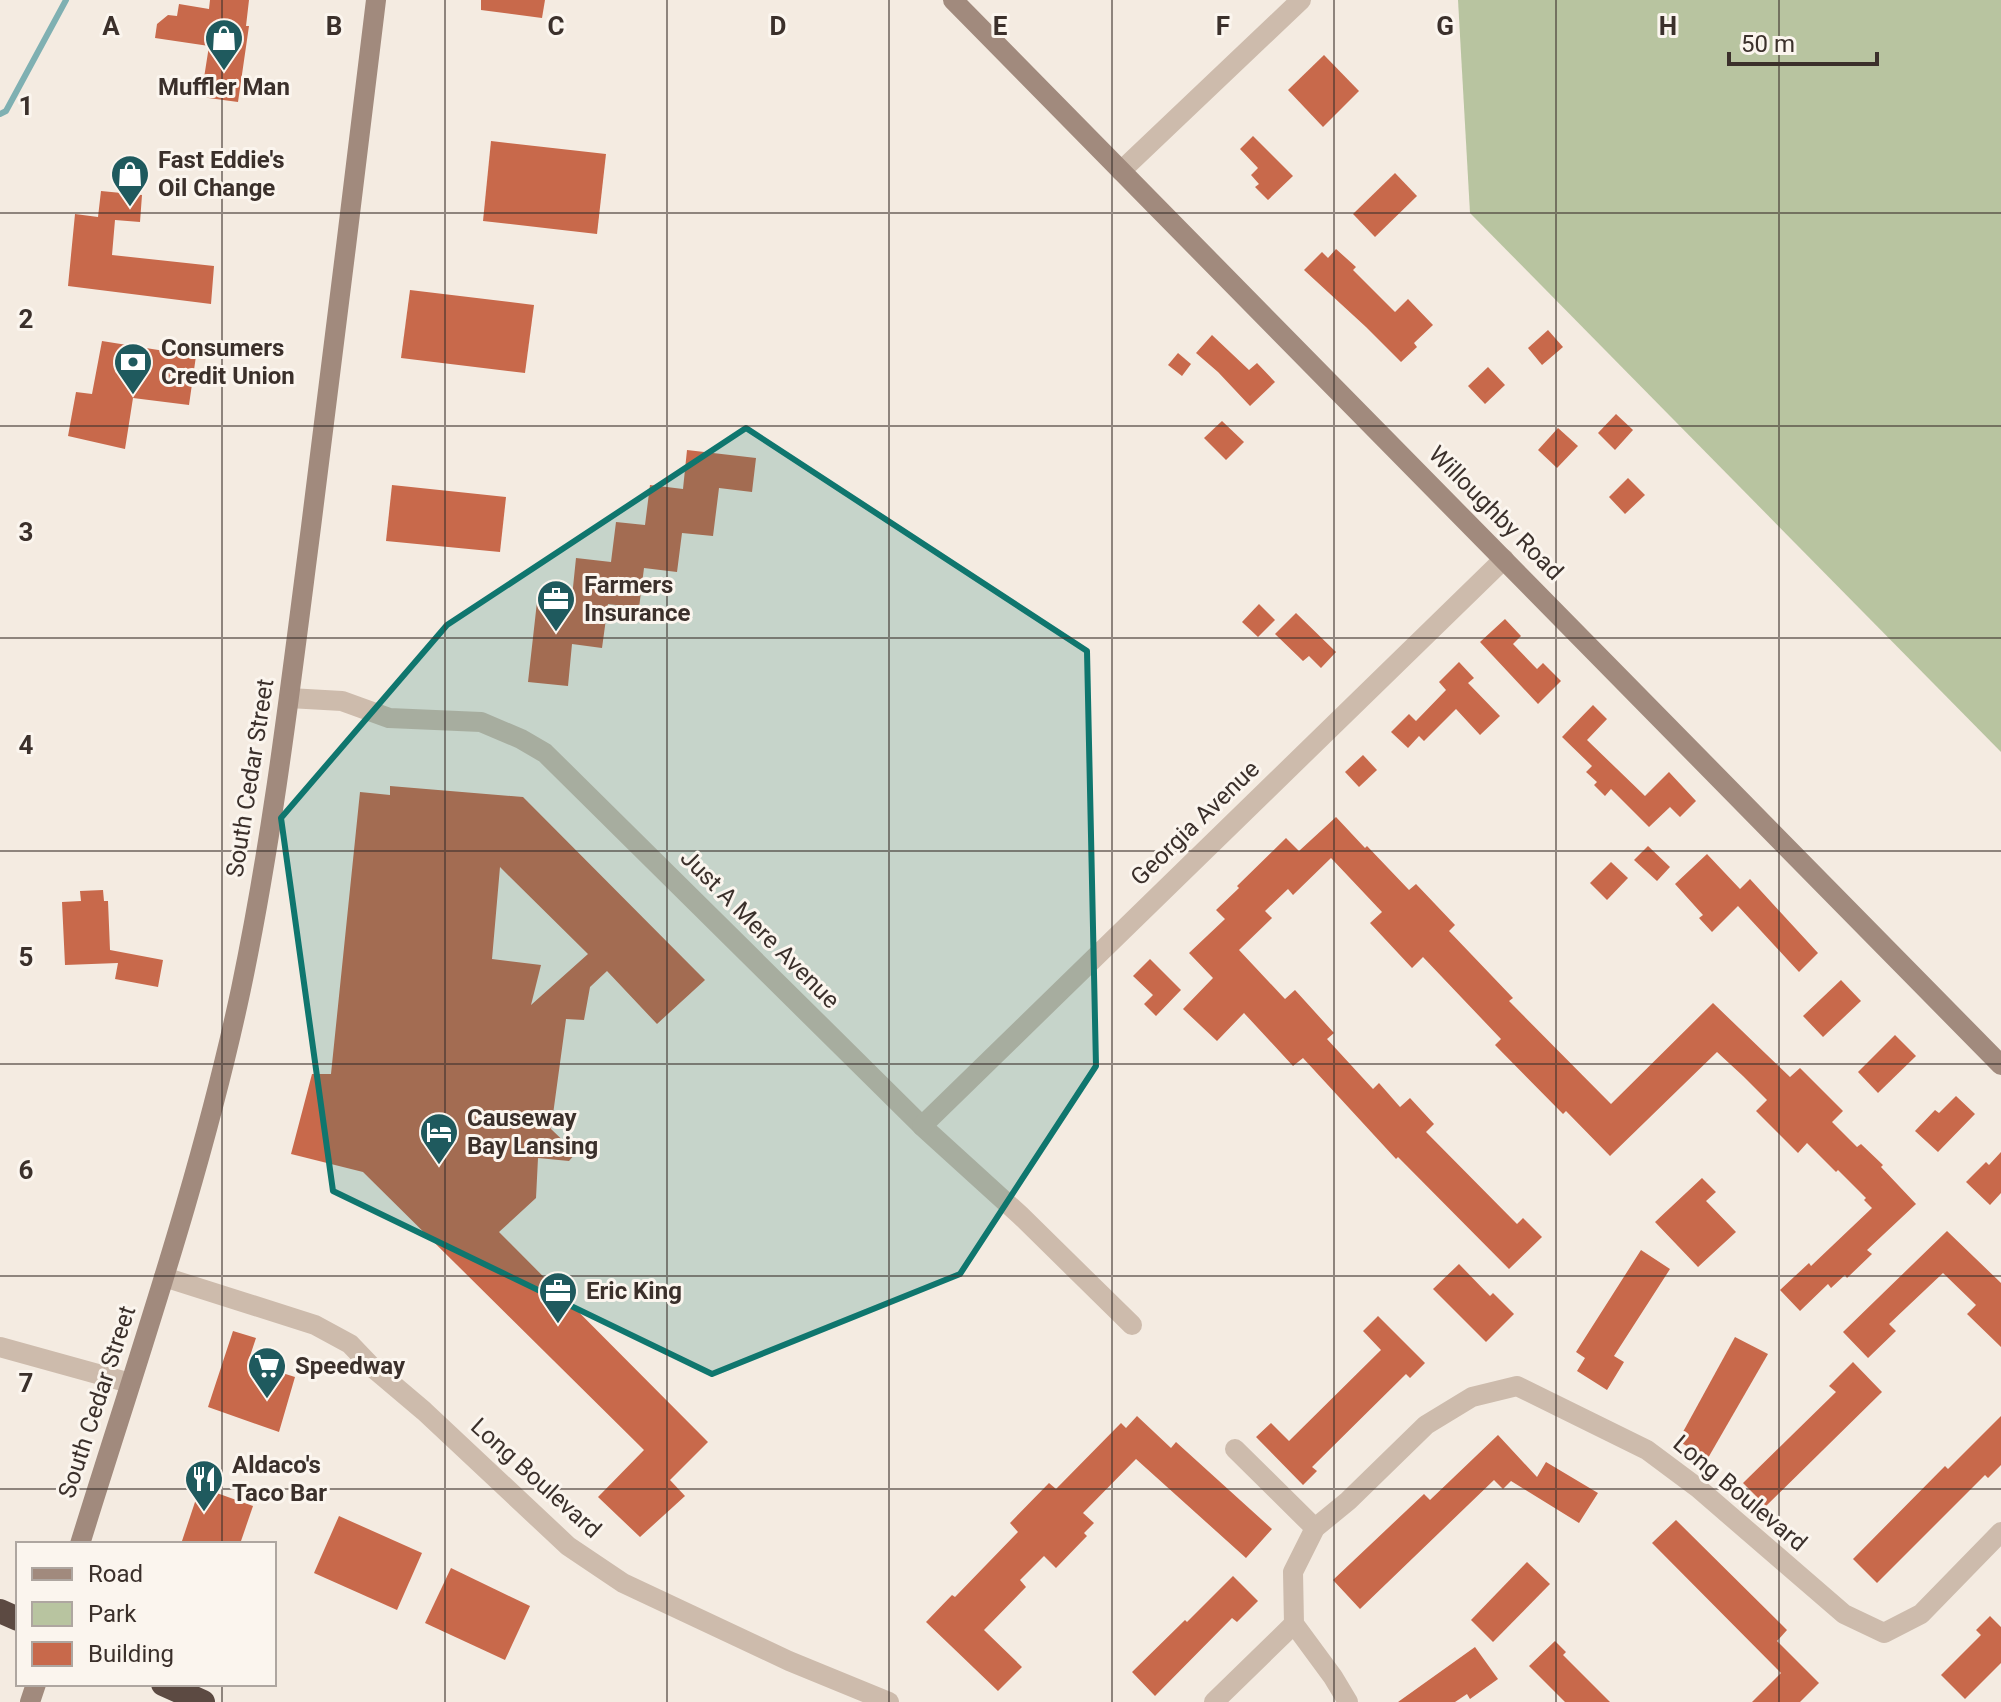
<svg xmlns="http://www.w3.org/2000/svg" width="2001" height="1702" font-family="Roboto,sans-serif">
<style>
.green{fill:#b8c4a0}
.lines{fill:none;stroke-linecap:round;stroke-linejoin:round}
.stream{stroke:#7fb0b2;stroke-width:6}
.building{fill:#c8694b;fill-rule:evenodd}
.street{stroke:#cdbbac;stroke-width:20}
.secondary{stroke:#a18a7d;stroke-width:20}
.highway{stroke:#5c4a42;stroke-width:24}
.marked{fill:#0f766e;fill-opacity:0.2;stroke:#0f766e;stroke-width:6;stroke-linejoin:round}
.grid{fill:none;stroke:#3b302b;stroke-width:2;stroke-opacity:0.55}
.labels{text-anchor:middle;stroke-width:6;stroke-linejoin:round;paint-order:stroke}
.poi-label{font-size:24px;font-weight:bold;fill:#3b302b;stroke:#fbf5ee;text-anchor:start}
.street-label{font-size:24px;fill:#3b302b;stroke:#fbf5ee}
.grid-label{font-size:26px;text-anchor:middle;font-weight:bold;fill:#3b302b;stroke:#fbf5ee;stroke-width:6;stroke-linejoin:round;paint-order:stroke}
</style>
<rect width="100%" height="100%" fill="#f4ebe1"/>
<polygon class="green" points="1458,0 2001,0 2001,752 1470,213"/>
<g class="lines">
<polyline class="stream" points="0,114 6,111 66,0"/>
</g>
<g class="building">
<polygon points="210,0 249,0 246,26 249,26 238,102 201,97 209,46 155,38 157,24 168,15 177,16 179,4 209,9"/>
<polygon points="481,0 545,0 542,18 481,10"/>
<polygon points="1324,55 1359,91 1323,127 1288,90"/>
<polygon points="1253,136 1293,176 1268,200 1255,187 1259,184 1251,175 1258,168 1240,149"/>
<polygon points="491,141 606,154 597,234 483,221"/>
<polygon points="1395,173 1417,196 1375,237 1353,214"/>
<polygon points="101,191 142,195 140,222 115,220 112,255 214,266 211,304 68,286 75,214 98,217"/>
<polygon points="1336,249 1356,267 1353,270 1395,312 1408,299 1433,325 1414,343 1417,347 1401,362 1366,327 1304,270 1322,252 1328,258"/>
<polygon points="410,290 534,305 525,373 401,358"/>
<polygon points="1548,330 1563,347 1542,365 1528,348"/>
<polygon points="1212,335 1249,370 1257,363 1275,382 1250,406 1218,372 1196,353"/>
<polygon points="102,341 196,356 189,405 133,398 125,449 68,436 76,392 92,394"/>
<polygon points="1178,353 1191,364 1182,376 1168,365"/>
<polygon points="1488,367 1505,385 1485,404 1468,386"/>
<polygon points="1616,414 1633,430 1615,450 1598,433"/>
<polygon points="1222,421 1244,442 1226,460 1204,438"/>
<polygon points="1558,428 1578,446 1557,468 1538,450"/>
<polygon points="687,450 756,458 752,492 719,488 713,536 682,533 677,572 644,568 639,608 608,604 602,648 572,644 568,686 528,682 538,593 572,597 576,558 611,562 616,522 645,525 650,485 683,489"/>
<polygon points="1628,478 1645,495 1625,514 1609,497"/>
<polygon points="392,485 506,497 500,552 386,541"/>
<polygon points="1259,604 1275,620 1258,637 1242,622"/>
<polygon points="1296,613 1336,652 1321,668 1309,656 1303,661 1275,634"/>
<polygon points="1505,619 1521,636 1513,644 1537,669 1543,663 1561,681 1538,704 1480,642"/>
<polygon points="1459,662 1474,678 1468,683 1500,716 1480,735 1456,709 1424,741 1419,736 1408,748 1391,732 1409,714 1416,721 1446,690 1439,682"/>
<polygon points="1593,705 1607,719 1587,740 1645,796 1669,772 1696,801 1680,817 1670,807 1649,827 1611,789 1605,796 1594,785 1597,782 1586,772 1592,766 1562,737"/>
<polygon points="1363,755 1377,770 1359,787 1345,772"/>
<path d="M 390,786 L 523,797 L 705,980 L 657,1024 L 607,971 L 590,987 L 584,1020 L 566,1019 L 551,1129 L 576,1153 L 569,1161 L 538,1158 L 536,1198 L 499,1232 L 708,1442 L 670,1480 L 685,1496 L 640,1537 L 598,1497 L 644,1450 L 363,1172 L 291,1154 L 312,1074 L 331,1074 L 360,792 L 390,795 ZM 500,867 L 588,954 L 531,1005 L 541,965 L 492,959 Z"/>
<polygon points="1336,817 1365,848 1367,846 1409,890 1416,884 1455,925 1449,931 1513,998 1509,1001 1611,1104 1713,1003 1790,1077 1800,1068 1843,1111 1832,1122 1857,1147 1861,1144 1883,1165 1881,1167 1916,1204 1867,1250 1872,1254 1847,1278 1845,1275 1831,1288 1828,1284 1800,1311 1780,1290 1809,1263 1811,1266 1872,1208 1864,1200 1866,1198 1838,1170 1836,1172 1807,1143 1798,1153 1756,1111 1767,1100 1743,1076 1717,1052 1610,1156 1566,1111 1563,1114 1495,1045 1501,1039 1423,957 1412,968 1370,923 1382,912 1331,858 1293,895 1288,889 1265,911 1272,918 1239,950 1285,999 1295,990 1334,1033 1327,1039 1373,1089 1379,1083 1400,1107 1410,1098 1434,1124 1426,1132 1517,1224 1523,1218 1542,1237 1509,1269 1398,1157 1396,1159 1303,1058 1293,1066 1244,1013 1217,1041 1183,1009 1213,978 1189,953 1225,919 1216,910 1239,888 1237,886 1286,838 1299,851"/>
<polygon points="1648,846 1670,867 1657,881 1634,860"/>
<polygon points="1707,854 1740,889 1750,879 1818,953 1799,972 1738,906 1712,932 1699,918 1703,915 1675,884"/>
<polygon points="1611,862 1628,878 1607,900 1590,883"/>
<polygon points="103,890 104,901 108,901 110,950 163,960 158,987 115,979 118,963 65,965 62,902 81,901 80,891"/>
<polygon points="1150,959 1181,990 1156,1016 1144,1004 1153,995 1133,976"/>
<polygon points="1841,980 1861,1001 1823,1037 1803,1016"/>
<polygon points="1895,1035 1916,1056 1878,1093 1858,1072"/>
<polygon points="1956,1096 1975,1114 1938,1152 1915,1131 1935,1110 1939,1113"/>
<polygon points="2001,1152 2001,1193 1990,1205 1966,1182 1986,1162 1989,1165"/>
<polygon points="1702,1178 1716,1192 1706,1201 1736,1232 1698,1267 1655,1222"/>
<polygon points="1947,1231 2001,1283 2001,1347 1967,1314 1976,1305 1943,1273 1889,1324 1896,1331 1868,1358 1843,1332"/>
<polygon points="1641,1250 1670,1269 1614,1356 1624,1362 1607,1390 1577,1371 1585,1358 1576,1352"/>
<polygon points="1459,1264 1490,1296 1493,1293 1514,1314 1486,1342 1433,1289"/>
<polygon points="1378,1316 1425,1363 1410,1378 1406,1374 1312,1467 1317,1471 1303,1485 1256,1437 1271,1423 1289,1441 1381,1350 1363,1331"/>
<polygon points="233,1331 256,1338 248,1362 295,1377 279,1432 208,1407"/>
<polygon points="1735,1337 1768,1354 1708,1458 1678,1441"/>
<polygon points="1853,1362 1882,1392 1766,1506 1743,1483 1836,1392 1829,1386"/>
<polygon points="1137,1416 1171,1448 1176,1442 1272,1529 1246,1558 1136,1459 1083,1513 1094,1523 1084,1533 1087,1536 1056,1568 1044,1556 1020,1580 1026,1587 984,1630 1022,1667 998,1691 926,1622 952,1595 955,1597 1018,1532 1010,1523 1049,1483 1056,1489 1121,1423 1126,1428"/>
<polygon points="2001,1416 2001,1465 1988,1478 1985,1475 1877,1583 1853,1559 1945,1466 1948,1469"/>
<polygon points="1498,1435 1537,1477 1546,1462 1598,1493 1579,1523 1511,1481 1503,1489 1494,1480 1360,1609 1333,1580 1424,1494 1430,1500"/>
<polygon points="200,1487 253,1506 240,1544 181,1544"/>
<polygon points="339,1516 422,1553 397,1610 314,1573"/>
<polygon points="1676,1520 1787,1630 1777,1641 1819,1683 1800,1702 1752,1702 1781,1673 1652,1543"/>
<polygon points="1527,1562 1550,1584 1493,1642 1471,1620"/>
<polygon points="451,1568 530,1606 505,1660 425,1623"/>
<polygon points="1233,1576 1258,1601 1237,1622 1232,1618 1155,1696 1132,1672 1185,1620 1187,1622"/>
<polygon points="1990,1616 2001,1627 2001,1663 1965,1699 1941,1675 1981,1635 1976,1630"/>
<polygon points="1555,1641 1566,1652 1563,1655 1610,1702 1565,1702 1529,1666"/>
<polygon points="1475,1647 1498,1679 1470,1699 1467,1694 1455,1702 1398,1702"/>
</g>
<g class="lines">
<g class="street">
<polyline points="1121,171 1301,0"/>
<polyline points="289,698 342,701 389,718 481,722 521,739 545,753 922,1126 1020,1215 1132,1325"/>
<polyline points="922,1126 1504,559"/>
<polyline points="164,1277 315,1325 350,1344 372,1367 424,1411 568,1546 623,1583 789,1661 889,1702"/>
<polyline points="0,1347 130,1383"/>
<polyline points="1235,1449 1315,1528"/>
<polyline points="1214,1702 1294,1624"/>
<polyline points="1348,1702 1333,1677 1294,1624 1293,1572 1315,1528 1348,1501 1426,1425 1472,1397 1517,1386 1647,1450 1698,1488 1844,1614 1884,1633 1921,1614 2001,1532"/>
</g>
<g class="secondary">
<polyline points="953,0 2001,1065"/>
<path d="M 80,1544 C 137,1360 201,1177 241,989 C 273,836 291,682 311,527 C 333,351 355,176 376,0"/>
<polyline points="30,1702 36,1684"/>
</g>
<g class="highway">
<polyline points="0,1611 18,1619"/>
<polyline points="163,1684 203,1702"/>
</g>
</g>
<path class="marked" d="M 746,428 L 1087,651 L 1096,1066 L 960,1274 L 712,1374 L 333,1191 L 281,818 L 447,625 Z"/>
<path class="grid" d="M 222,0 L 222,1544M 445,0 L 445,1702M 667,0 L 667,1702M 889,0 L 889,1702M 1112,0 L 1112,1702M 1334,0 L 1334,1702M 1556,0 L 1556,1702M 1779,0 L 1779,1702M 0,213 L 2001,213M 0,426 L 2001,426M 0,638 L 2001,638M 0,851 L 2001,851M 0,1064 L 2001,1064M 0,1276 L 2001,1276M 0,1489 L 2001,1489M 222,1684 L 222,1702"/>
<defs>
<g id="shop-pin" transform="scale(2)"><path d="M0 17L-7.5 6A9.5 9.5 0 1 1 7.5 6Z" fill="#1f5a5e" stroke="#fbf5ee"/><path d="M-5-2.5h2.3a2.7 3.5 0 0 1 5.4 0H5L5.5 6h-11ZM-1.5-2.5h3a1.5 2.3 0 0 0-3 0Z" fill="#fff"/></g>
<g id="bank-pin" transform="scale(2)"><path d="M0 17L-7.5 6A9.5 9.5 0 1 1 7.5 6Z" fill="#1f5a5e" stroke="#fbf5ee"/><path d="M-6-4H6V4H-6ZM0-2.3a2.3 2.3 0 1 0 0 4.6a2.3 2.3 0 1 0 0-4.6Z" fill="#fff"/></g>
<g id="office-pin" transform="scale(2)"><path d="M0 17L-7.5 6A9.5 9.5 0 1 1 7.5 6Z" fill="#1f5a5e" stroke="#fbf5ee"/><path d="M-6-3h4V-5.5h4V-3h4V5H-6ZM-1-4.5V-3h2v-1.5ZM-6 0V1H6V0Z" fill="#fff"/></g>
<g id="hotel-pin" transform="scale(2)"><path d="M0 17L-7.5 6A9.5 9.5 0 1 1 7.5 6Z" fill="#1f5a5e" stroke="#fbf5ee"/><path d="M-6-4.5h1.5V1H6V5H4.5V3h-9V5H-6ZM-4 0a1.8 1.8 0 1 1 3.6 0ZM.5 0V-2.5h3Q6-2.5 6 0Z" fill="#fff"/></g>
<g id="supermarket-pin" transform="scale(2)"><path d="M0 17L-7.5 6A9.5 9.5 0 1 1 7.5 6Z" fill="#1f5a5e" stroke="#fbf5ee"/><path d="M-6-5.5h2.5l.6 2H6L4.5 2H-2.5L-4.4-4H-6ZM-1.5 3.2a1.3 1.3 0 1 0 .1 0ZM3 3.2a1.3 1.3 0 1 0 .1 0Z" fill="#fff"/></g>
<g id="restaurant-pin" transform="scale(2)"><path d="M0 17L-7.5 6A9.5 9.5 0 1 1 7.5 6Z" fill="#1f5a5e" stroke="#fbf5ee"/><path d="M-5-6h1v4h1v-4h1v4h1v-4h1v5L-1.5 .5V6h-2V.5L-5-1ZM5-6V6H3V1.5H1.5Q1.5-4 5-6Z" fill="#fff"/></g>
</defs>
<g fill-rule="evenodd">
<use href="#shop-pin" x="224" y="38"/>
<use href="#shop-pin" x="130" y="174"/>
<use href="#bank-pin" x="133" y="362"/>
<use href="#office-pin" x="556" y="599"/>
<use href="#hotel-pin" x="439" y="1132"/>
<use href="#office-pin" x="558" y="1291"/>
<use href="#supermarket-pin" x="267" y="1366"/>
<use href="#restaurant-pin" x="204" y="1479"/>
</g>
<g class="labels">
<g class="poi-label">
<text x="224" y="95" text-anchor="middle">Muffler Man</text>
<text x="158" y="168">Fast Eddie's<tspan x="158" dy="28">Oil Change</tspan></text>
<text x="161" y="356">Consumers<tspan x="161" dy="28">Credit Union</tspan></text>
<text x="584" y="593">Farmers<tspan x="584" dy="28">Insurance</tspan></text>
<text x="467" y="1126">Causeway<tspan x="467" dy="28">Bay Lansing</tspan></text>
<text x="586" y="1299">Eric King</text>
<text x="295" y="1374">Speedway</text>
<text x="232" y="1473">Aldaco's<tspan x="232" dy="28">Taco Bar</tspan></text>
</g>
<g class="street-label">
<text transform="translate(1496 513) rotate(45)" y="8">Willoughby Road</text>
<text transform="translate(250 778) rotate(-81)" y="8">South Cedar Street</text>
<text transform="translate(1195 823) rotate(-44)" y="8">Georgia Avenue</text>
<text transform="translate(760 929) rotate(45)" y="8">Just A Mere Avenue</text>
<text transform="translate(97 1402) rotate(-72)" y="8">South Cedar Street</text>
<text transform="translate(536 1478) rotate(42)" y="8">Long Boulevard</text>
<text transform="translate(1740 1493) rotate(40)" y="8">Long Boulevard</text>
</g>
</g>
<g class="grid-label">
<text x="111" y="35">A</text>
<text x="334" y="35">B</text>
<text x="556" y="35">C</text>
<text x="778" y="35">D</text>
<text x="1000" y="35">E</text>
<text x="1223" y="35">F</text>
<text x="1445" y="35">G</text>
<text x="1668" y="35">H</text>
<text x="26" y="115">1</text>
<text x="26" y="328">2</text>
<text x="26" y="541">3</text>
<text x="26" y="754">4</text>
<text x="26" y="966">5</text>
<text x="26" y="1179">6</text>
<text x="26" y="1392">7</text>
</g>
<rect x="16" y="1542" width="260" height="144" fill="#fbf5ee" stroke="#aea6a0" stroke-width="2"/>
<rect x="32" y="1568" width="40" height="12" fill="#a18a7d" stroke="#aea6a0" stroke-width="2"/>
<text x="88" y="1582" font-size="24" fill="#3b302b">Road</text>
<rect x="32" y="1602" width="40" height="24" fill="#b8c4a0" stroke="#aea6a0" stroke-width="2"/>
<text x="88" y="1622" font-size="24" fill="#3b302b">Park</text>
<rect x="32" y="1642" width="40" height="24" fill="#c8694b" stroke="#aea6a0" stroke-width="2"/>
<text x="88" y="1662" font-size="24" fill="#3b302b">Building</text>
<path d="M1729 52v12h148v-12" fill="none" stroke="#3b302b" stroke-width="4"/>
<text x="1741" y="52" font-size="24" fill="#3b302b" stroke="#fbf5ee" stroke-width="6" paint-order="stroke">50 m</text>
</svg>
